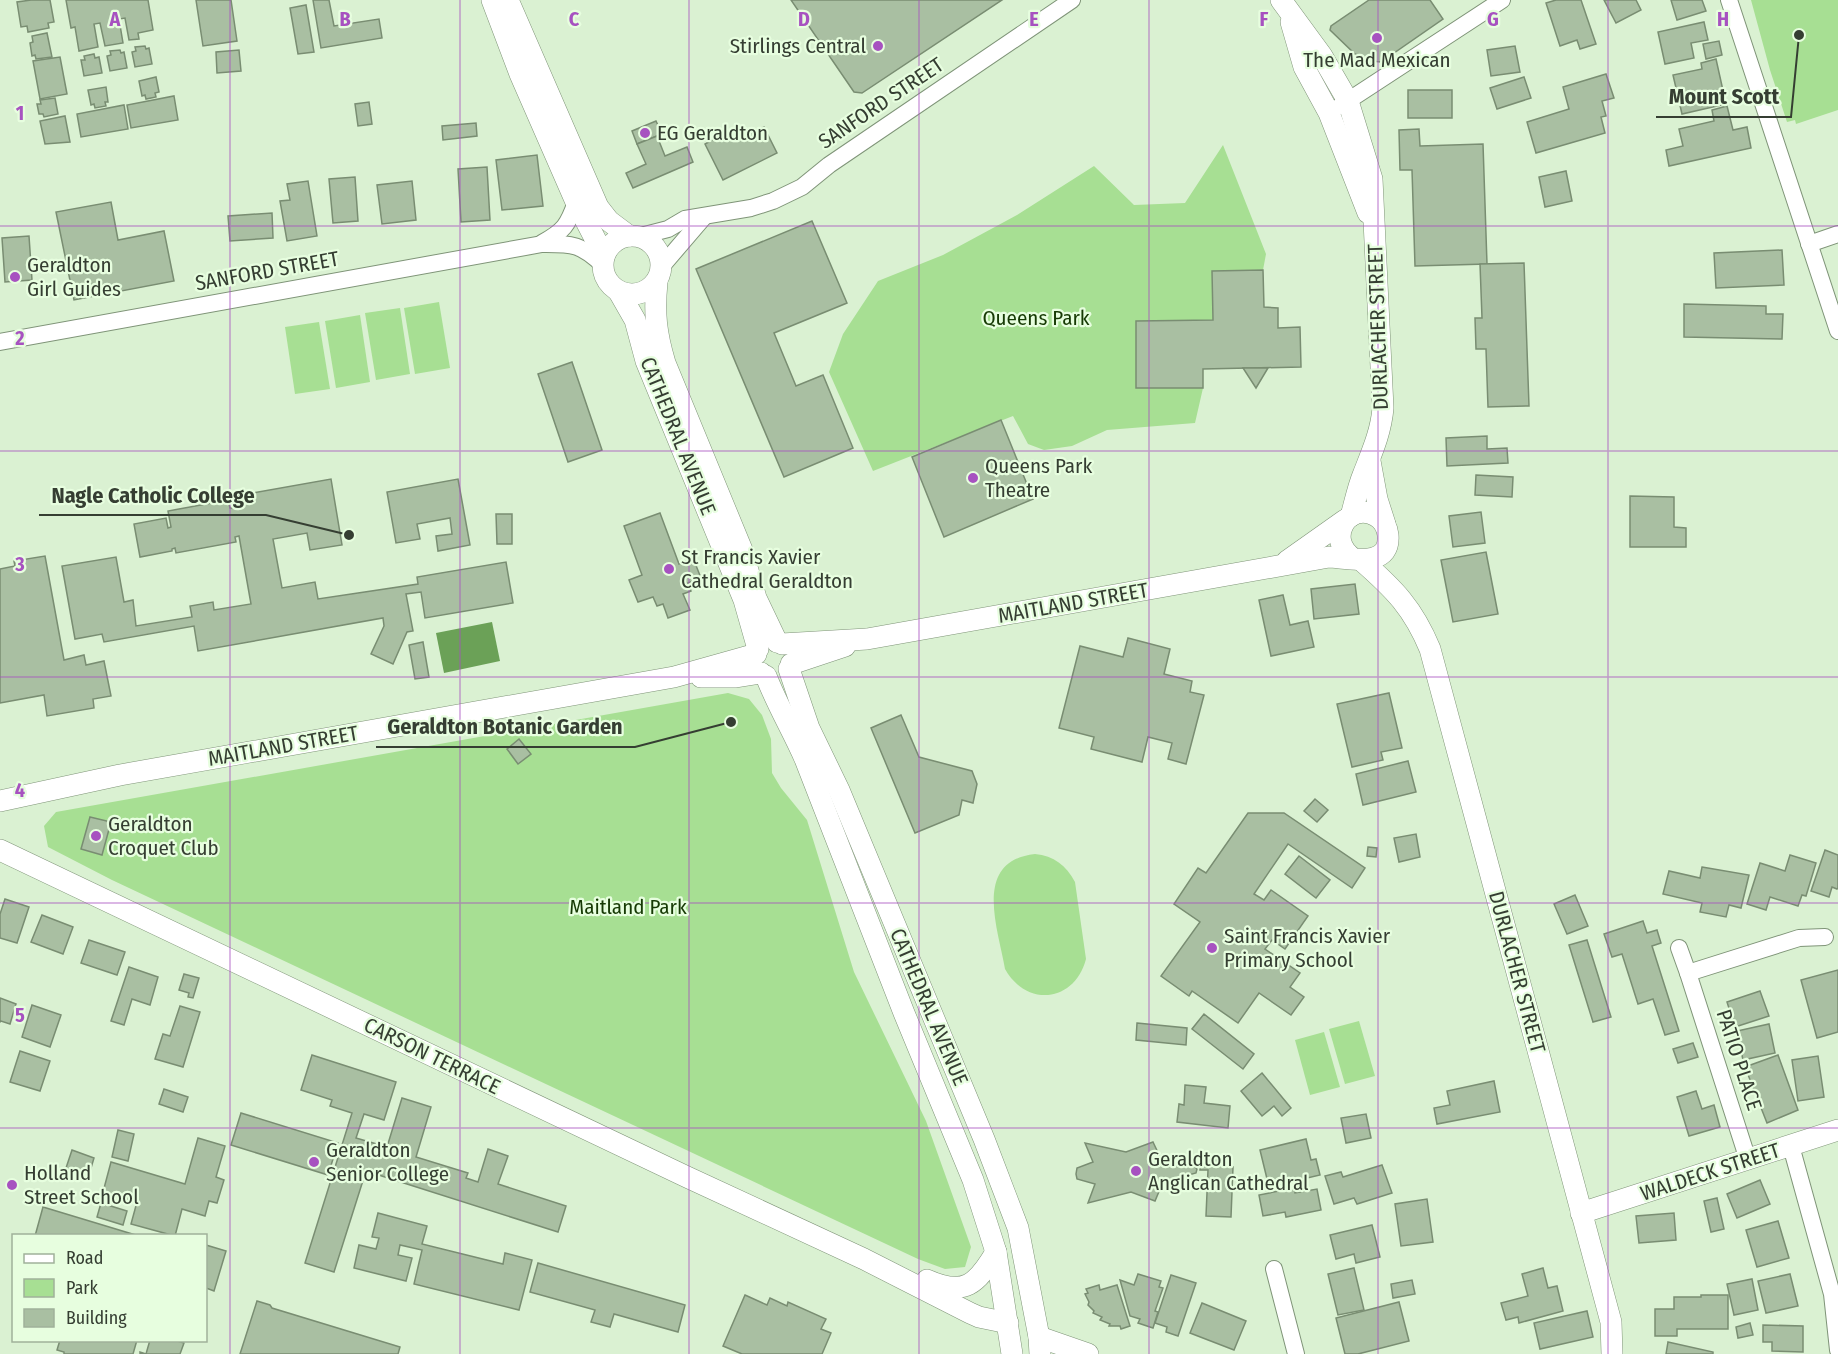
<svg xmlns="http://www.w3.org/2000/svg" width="1838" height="1354" font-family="'Fira Sans Condensed',sans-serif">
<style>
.green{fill:#a7df93}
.water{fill:#6ba157}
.building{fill:#a9bfa2;stroke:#798d72;stroke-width:1.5}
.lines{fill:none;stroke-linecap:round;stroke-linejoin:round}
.minor-casing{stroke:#7f9478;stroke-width:18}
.major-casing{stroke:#7f9478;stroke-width:22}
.minor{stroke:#fff;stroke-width:16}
.major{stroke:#fff;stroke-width:21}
.grid{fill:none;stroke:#a752c0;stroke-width:1.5;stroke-opacity:0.55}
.poi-dot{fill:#a752c0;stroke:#e7fedf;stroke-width:2}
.labels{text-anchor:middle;stroke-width:4.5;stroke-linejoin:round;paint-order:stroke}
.poi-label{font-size:21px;fill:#353e32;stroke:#e7fedf;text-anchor:start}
.street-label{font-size:21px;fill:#353e32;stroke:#e7fedf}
.park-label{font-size:21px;fill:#163a04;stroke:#e7fedf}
.grid-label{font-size:20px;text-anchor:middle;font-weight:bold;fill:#a752c0;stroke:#e7fedf;stroke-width:4.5;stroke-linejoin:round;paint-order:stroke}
.leader{fill:none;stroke:#353e32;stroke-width:2}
.callout-dot{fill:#353e32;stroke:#e7fedf;stroke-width:2}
.callout-label{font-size:22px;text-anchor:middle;font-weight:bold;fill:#353e32;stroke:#e7fedf;stroke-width:4.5;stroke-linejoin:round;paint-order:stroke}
</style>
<rect width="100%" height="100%" fill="#daf1d2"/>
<g class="green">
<polygon points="1751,0 1838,0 1838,110 1796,124 1795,120 1787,122 1770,70"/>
<polygon points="1223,145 1266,254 1263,270 1212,271 1213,320 1136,322 1136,388 1203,388 1195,423 1107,430 1072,446 1044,450 1028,444 1013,416 873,471 829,372 843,334 878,281 943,255 1017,215 1094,166 1134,205 1185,203"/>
<polygon points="439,302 450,368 415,374 404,308"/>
<polygon points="400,308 410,374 376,380 365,313"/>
<polygon points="360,315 370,382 336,388 325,321"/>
<polygon points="319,322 330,389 295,394 285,327"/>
<polygon points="728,693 749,699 762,715 771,739 772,773 781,788 807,820 854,972 926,1121 971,1247 965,1267 945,1269 918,1259 112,880 48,847 44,826 56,812"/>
<path d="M 1035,854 C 1054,856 1066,865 1075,882 L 1086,959 C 1075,1002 1027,1008 1005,969 C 998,928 972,861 1035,854 Z"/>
<polygon points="1359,1021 1375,1076 1345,1084 1329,1029"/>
<polygon points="1324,1032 1340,1087 1310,1095 1295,1040"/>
</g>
<polygon class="water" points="492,622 500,661 444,673 436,633"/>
<g class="building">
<polygon points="31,0 50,0 54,22 48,23 49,28 28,32 27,26 21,27 17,2"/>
<polygon points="66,0 148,0 153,30 138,33 139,39 129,40 125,18 119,19 123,43 105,46 100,23 94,24 98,47 79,51 75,27 71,28"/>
<polygon points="196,0 231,0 237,41 203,46"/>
<polygon points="313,0 329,0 334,26 379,19 382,38 321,48"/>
<polygon points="791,0 1002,0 862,93 854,92"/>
<polygon points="1369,0 1430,0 1443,19 1381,62 1371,61 1355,54 1330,30 1331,26"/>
<polygon points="1556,0 1581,0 1596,44 1580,49 1577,40 1560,46 1546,3"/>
<polygon points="1604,0 1636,0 1641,10 1616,23"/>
<polygon points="1671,0 1702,0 1706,11 1677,20"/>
<polygon points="306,5 314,52 298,54 290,8"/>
<polygon points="1704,22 1708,40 1691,43 1694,58 1665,64 1658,32"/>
<polygon points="47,33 52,57 36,59 35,55 32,56 30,43 33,42 32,36"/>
<polygon points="1719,41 1722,55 1706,59 1703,44"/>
<polygon points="145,46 146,49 149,48 152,64 135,67 132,52 136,51 135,47"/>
<polygon points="1515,46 1520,72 1491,76 1487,50"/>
<polygon points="120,50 121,53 124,52 127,68 110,71 107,56 111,55 110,51"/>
<polygon points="239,50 241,71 217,73 216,52"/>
<polygon points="94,54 95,58 99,57 102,73 84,76 81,60 85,60 84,56"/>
<polygon points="60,57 67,94 40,99 33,61"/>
<polygon points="1716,59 1726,104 1682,114 1673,75 1702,69 1701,63"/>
<polygon points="1606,74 1614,98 1602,101 1606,116 1601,117 1605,133 1536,153 1527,122 1569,109 1563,87"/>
<polygon points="156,77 159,92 155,93 156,97 146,99 145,95 142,96 139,81"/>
<polygon points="1524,77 1531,98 1497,109 1490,88"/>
<polygon points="106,87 108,102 105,102 106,106 95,108 94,104 91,105 88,90"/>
<rect x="1408" y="90" width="44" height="28"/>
<polygon points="174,96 178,120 131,128 127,105"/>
<polygon points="55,98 58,114 44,117 43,114 39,114 37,104 41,104 40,100"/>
<polygon points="369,102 372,124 358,126 355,104"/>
<polygon points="124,105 128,129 81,137 77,114"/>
<polygon points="1727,106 1733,130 1747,127 1751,148 1669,166 1666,150 1683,146 1679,129 1714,121 1712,110"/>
<polygon points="65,116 70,142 45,144 40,121"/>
<polygon points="656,121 662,134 637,144 632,131"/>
<polygon points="476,123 477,136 443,140 442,126"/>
<polygon points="764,127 777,153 723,180 705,144 732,129 738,140"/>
<polygon points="1419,129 1420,146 1483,144 1487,264 1415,266 1412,170 1400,170 1399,130"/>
<polygon points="657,136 665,156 687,147 693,162 633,188 626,173 646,164 637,144"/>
<polygon points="537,155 543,206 502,210 496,160"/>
<polygon points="487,167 490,220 461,222 458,169"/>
<polygon points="1566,171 1572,201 1545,207 1539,177"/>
<polygon points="355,177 358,221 333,223 329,179"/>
<polygon points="308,181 317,236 287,241 280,201 290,200 287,184"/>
<polygon points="412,181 416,220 382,224 377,185"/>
<polygon points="111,202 118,240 164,231 174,281 74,300 56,212"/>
<polygon points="272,213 273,238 230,241 228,216"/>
<polygon points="812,221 847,303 774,333 796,386 823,375 853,448 784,477 696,269"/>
<polygon points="29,236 32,280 5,282 2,238"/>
<polygon points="1782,250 1784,285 1716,288 1714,253"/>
<polygon points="1524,263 1529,406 1488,407 1486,349 1476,349 1475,318 1482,318 1480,264"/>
<polygon points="1263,270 1264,307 1278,308 1278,328 1300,327 1301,367 1203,369 1203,388 1136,388 1136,321 1213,320 1212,271"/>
<polygon points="1684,304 1766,306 1766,314 1783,314 1782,339 1684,337"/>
<polygon points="572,362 602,450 568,462 538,374"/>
<polygon points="1243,368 1268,368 1256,388"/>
<polygon points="1001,420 1033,499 944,537 912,457"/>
<polygon points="1487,436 1487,449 1507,448 1508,463 1447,466 1446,438"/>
<polygon points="1476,475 1513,477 1512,497 1475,495"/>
<polygon points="331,479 342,545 310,550 307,533 273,539 282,588 315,582 318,599 418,584 417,577 506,562 513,603 425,618 421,592 406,594 413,631 407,632 393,664 371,654 384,626 383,618 198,651 194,626 104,642 102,634 75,639 62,566 116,557 124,602 133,600 136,626 192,617 190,606 213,602 214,610 251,604 239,536 235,537 236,542 176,553 175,548 172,549 172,551 140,557 134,524 166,518 168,528 171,527 168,511 228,500 230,508 233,508 231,497"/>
<polygon points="458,479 470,545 438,551 436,536 452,534 450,518 417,524 420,539 396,543 387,492"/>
<polygon points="1630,496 1674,497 1674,527 1686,528 1686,547 1630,547"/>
<polygon points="1481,512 1485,543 1453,547 1449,516"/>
<polygon points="660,513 679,564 693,558 701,578 688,583 691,591 683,594 690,610 668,618 663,604 657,606 653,597 638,602 629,580 642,575 624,526"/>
<polygon points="496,514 512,514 512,544 497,544"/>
<polygon points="1486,552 1498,614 1453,622 1441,560"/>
<polygon points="45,556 64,660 84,655 86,665 104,661 111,696 93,699 94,708 47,716 44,695 0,703 0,569 15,566 14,561"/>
<polygon points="1355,584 1359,614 1314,619 1311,589"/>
<polygon points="1283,595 1290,625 1308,621 1314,647 1271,656 1259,600"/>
<polygon points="1128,638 1170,649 1164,674 1192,681 1190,692 1204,695 1186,764 1168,759 1172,743 1148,737 1142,762 1091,749 1094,737 1059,728 1080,646 1123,657"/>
<polygon points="423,642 429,677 415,679 409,645"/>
<polygon points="1389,693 1402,748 1381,752 1383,760 1352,767 1337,704"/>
<polygon points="901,715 919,757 972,771 977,784 973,803 962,800 959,815 915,833 871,728"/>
<polygon points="519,739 531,754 518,764 507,749"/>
<polygon points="1408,761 1416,792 1363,805 1356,774"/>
<polygon points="1315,799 1328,810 1317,822 1304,811"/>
<polygon points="1248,813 1284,813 1365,868 1352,888 1288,844 1254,894 1264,900 1271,890 1308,916 1285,949 1272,940 1265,949 1300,973 1290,987 1304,997 1291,1015 1259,993 1238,1023 1192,991 1189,996 1161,976 1200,922 1174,904 1198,868 1206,873"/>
<polygon points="90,817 111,822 102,855 81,849"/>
<polygon points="1416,834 1420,857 1399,862 1394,838"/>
<polygon points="1368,847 1377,848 1376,857 1367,856"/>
<polygon points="1825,850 1838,855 1838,888 1837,889 1832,887 1829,897 1811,891"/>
<polygon points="1790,855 1816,863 1806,896 1802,895 1798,906 1770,897 1766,910 1747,904 1760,863 1785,871"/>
<polygon points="1299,856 1330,880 1316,898 1285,874"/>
<polygon points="1702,867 1749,875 1741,908 1729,905 1726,917 1700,912 1702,903 1663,894 1669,871 1700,878"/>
<polygon points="1575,895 1588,926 1567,934 1554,904"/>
<polygon points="5,899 29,907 17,943 0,938 0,914"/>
<polygon points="42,915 73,927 63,954 31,942"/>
<polygon points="1643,921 1647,933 1657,930 1661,943 1652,946 1679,1031 1665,1035 1653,999 1638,1004 1622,954 1612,957 1604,934"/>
<polygon points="89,940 125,952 117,975 81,963"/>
<polygon points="1587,940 1611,1017 1593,1022 1569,945"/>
<polygon points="129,967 158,977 150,1005 132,999 124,1025 111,1021"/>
<polygon points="1838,970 1838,1032 1817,1038 1801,980"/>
<polygon points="184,974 199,978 193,998 188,997 189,993 179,990"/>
<polygon points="1760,991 1769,1016 1735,1027 1727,1002"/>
<polygon points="0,998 16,1004 10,1024 1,1021 0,1022"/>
<polygon points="32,1005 61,1015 50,1047 22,1037"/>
<polygon points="180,1006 200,1012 183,1067 155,1059 163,1034 170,1036"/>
<polygon points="1204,1014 1254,1054 1243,1069 1192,1029"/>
<polygon points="1137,1023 1187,1028 1186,1045 1136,1040"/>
<polygon points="1769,1024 1775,1053 1743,1060 1737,1031"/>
<polygon points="1693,1043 1698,1057 1678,1063 1673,1049"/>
<polygon points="20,1051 50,1061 40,1091 10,1082"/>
<polygon points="312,1055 396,1082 384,1120 364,1114 356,1138 387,1147 402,1098 431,1107 416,1157 468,1173 466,1178 478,1182 488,1149 508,1156 498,1184 566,1206 558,1232 366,1171 334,1272 305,1263 352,1113 330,1106 332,1100 301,1090"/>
<polygon points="1778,1055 1798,1110 1767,1123 1745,1067"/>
<polygon points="1818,1056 1824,1097 1798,1101 1792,1060"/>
<polygon points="1262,1073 1291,1108 1282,1116 1274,1106 1262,1116 1241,1091"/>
<polygon points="1494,1081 1500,1112 1437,1124 1434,1108 1450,1105 1447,1091"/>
<polygon points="1185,1085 1206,1087 1204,1103 1230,1106 1228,1128 1177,1122 1179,1104 1184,1105"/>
<polygon points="164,1089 188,1097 183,1112 159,1104"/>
<polygon points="1696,1091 1702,1109 1714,1105 1720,1127 1689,1136 1677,1097"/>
<polygon points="241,1113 338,1143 328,1175 231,1145"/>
<polygon points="1366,1114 1371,1138 1346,1143 1341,1118"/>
<polygon points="118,1130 134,1134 128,1161 112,1157"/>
<polygon points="198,1138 225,1146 216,1177 224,1180 217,1203 209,1201 205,1216 182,1209 175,1236 131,1224 137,1202 103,1192 111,1162 185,1184"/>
<polygon points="1306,1139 1311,1160 1316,1159 1320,1175 1269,1187 1260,1150"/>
<polygon points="1153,1142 1161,1159 1193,1165 1197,1169 1196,1173 1163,1182 1155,1201 1131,1192 1088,1203 1095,1184 1077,1179 1076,1174 1077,1168 1093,1162 1085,1143 1126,1152"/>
<polygon points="72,1150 94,1158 88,1178 65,1171"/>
<polygon points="1201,1160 1224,1160 1223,1166 1233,1167 1231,1217 1206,1216 1208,1170 1200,1170"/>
<polygon points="1382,1165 1392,1193 1357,1204 1354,1198 1334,1204 1325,1176 1341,1172 1343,1177"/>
<polygon points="1760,1180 1770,1204 1737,1218 1727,1194"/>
<polygon points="1294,1188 1295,1193 1317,1189 1321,1210 1286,1217 1285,1212 1263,1216 1259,1195"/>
<polygon points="1717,1198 1724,1229 1711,1232 1704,1201"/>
<polygon points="1427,1199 1433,1242 1401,1246 1395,1204"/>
<polygon points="101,1203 127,1211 123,1225 97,1217"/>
<polygon points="43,1207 139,1236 35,1236"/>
<polygon points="378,1213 427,1226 422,1244 503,1264 505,1253 532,1260 519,1310 414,1284 422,1250 400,1245 398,1255 412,1258 406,1281 354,1268 359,1245 376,1249 379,1238 372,1237"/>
<polygon points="1674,1213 1676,1240 1639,1243 1636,1216"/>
<polygon points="1778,1221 1789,1258 1757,1267 1746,1230"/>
<polygon points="1372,1225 1380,1257 1356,1263 1354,1254 1336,1259 1330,1235"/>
<polygon points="206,1245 226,1251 214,1291 206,1288"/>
<polygon points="538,1263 685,1305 678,1332 614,1314 610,1327 591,1322 595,1310 530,1292"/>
<polygon points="1354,1268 1364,1310 1338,1315 1328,1274"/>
<polygon points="1543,1268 1548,1288 1557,1286 1563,1311 1519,1323 1518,1317 1506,1320 1501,1303 1528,1296 1522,1274"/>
<polygon points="1138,1274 1161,1281 1159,1287 1163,1288 1155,1311 1158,1312 1153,1328 1138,1323 1140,1319 1130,1316 1120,1280 1134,1285"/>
<polygon points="1790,1274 1798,1306 1766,1313 1758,1281"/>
<polygon points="1171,1275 1196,1283 1178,1336 1166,1332 1167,1327 1155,1323"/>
<polygon points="1752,1279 1758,1310 1734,1315 1727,1284"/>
<polygon points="1412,1280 1415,1294 1393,1298 1391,1284"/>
<polygon points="1099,1285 1100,1290 1117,1285 1130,1326 1121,1329 1120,1326 1109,1326 1110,1324 1100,1320 1102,1317 1093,1313 1094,1311 1088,1305 1089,1302 1085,1294 1088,1293 1086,1289"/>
<polygon points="745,1295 767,1305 770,1298 787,1306 788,1302 826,1319 821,1329 831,1333 822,1354 742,1354 723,1346"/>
<polygon points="1701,1295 1728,1295 1728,1329 1677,1329 1677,1336 1655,1336 1655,1309 1674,1309 1674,1297 1701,1297"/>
<polygon points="257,1301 270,1305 272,1308 400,1347 398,1354 240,1354"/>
<polygon points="1399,1302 1409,1341 1358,1354 1345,1354 1336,1318"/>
<polygon points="1202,1303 1246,1321 1234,1350 1190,1333"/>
<polygon points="1587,1311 1593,1337 1540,1349 1534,1323"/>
<polygon points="1750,1323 1753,1335 1738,1338 1736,1327"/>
<polygon points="1763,1325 1803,1326 1803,1352 1772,1351 1772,1342 1763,1342"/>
<polygon points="60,1340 137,1340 133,1354 64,1354 64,1352 57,1350"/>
<polygon points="150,1340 174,1340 184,1343 180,1354 140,1354 140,1352 146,1354"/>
<polygon points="1668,1342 1713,1352 1713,1354 1666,1354"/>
</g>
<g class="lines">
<g class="minor-casing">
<g id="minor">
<polyline points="1729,0 1838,331"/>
<polyline points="1340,106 1502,0"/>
<polyline points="637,237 668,229 685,219 751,208 773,201 802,187 829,165 1072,0"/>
<path d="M 542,243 C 564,231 568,225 576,202"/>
<polyline points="1809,244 1838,234"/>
<polyline points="662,266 704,217"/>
<path d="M 0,342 L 542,244 C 572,244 580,243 603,265"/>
<polyline points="1679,948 1688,973"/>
<polyline points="1791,1146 1832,1294 1838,1350"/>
<polyline points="1748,1160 1688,973 1799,938 1825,937"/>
<polyline points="1274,1269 1296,1354"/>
</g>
</g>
<g class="major-casing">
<g id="major">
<polyline points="492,0 520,74 576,202 604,256"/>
<polyline points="508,0 598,207 609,221 629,236"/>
<path d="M 1281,0 L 1322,56 L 1348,101 L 1372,179 L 1383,408 C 1381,432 1372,452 1363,475 C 1358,487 1355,502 1351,516"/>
<polyline points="1291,22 1304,67 1329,113 1368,213"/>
<circle cx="632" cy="265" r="29"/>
<path d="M 657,282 C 654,313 656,333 665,363 L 742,550 L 756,598 L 777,642"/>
<polyline points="619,292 635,320 646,361 744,600 758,649"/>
<polyline points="1370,461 1377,499 1385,524"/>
<polyline points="1287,561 1345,520"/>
<path d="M 1362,561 C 1394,589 1413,608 1430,649 L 1611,1322 L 1612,1354"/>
<path d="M 782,644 L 867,639 L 1329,557 C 1349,558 1391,569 1388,535 C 1387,527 1383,520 1376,516 C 1348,500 1324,540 1354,559"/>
<polyline points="791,664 845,646"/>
<polyline points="789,669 809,728 839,790 984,1139 1018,1228 1039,1337 1040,1354"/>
<path d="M 766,676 C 777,705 793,731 805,759 L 904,1013 L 973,1180 L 996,1252 L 1012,1354"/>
<polyline points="701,677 736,677 761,673"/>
<polyline points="0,801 120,775 674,677 756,654"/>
<polyline points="0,850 687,1177 864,1259 970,1313 979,1317 1008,1323"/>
<polyline points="1581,1213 1838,1130"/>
<path d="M 927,1280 C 965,1297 977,1284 996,1252"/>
<polyline points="1039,1337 1088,1354"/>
</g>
</g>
<use href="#minor" class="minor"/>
<use href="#major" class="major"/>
</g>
<path class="grid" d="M 230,0 L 230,1354M 460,0 L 460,1354M 689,0 L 689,1354M 919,0 L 919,1354M 1149,0 L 1149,1354M 1378,0 L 1378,1354M 1608,0 L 1608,1354M 0,226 L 1838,226M 0,451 L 1838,451M 0,677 L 1838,677M 0,903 L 1838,903M 0,1128 L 1838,1128"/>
<g class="poi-dot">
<circle cx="1377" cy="38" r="6"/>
<circle cx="878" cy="46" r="6"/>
<circle cx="645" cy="133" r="6"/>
<circle cx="15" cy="277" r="6"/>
<circle cx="973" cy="478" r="6"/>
<circle cx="669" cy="569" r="6"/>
<circle cx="96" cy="836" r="6"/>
<circle cx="1212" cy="948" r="6"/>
<circle cx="314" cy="1162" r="6"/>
<circle cx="1136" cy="1171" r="6"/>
<circle cx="12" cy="1185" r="6"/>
</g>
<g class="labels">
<g class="poi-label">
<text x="866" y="53" text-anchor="end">Stirlings Central</text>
<text x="1377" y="67" text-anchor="middle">The Mad Mexican</text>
<text x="657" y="140">EG Geraldton</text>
<text x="27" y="272">Geraldton<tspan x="27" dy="24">Girl Guides</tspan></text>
<text x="985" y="473">Queens Park<tspan x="985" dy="24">Theatre</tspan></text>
<text x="681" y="564">St Francis Xavier<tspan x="681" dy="24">Cathedral Geraldton</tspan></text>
<text x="108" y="831">Geraldton<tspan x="108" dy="24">Croquet Club</tspan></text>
<text x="1224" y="943">Saint Francis Xavier<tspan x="1224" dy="24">Primary School</tspan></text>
<text x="326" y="1157">Geraldton<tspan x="326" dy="24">Senior College</tspan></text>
<text x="1148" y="1166">Geraldton<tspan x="1148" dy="24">Anglican Cathedral</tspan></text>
<text x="24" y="1180">Holland<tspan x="24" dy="24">Street School</tspan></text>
</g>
<g class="street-label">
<text transform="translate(881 103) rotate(-34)" y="7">SANFORD STREET</text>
<text transform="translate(267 271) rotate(-10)" y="7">SANFORD STREET</text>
<text transform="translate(1378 327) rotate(-92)" y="7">DURLACHER STREET</text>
<text transform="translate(678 436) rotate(68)" y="7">CATHEDRAL AVENUE</text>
<text transform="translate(1073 603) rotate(-10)" y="7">MAITLAND STREET</text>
<text transform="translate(283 746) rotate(-10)" y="7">MAITLAND STREET</text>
<text transform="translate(1517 972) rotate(75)" y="7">DURLACHER STREET</text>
<text transform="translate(929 1007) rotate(67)" y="7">CATHEDRAL AVENUE</text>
<text transform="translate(432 1056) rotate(26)" y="7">CARSON TERRACE</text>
<text transform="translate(1739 1060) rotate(72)" y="7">PATIO PLACE</text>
<text transform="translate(1710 1172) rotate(-18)" y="7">WALDECK STREET</text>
</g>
<g class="park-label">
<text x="1036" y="325">Queens Park</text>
<text x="628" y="914">Maitland Park</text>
</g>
</g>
<g class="grid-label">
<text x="115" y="26">A</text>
<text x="345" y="26">B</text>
<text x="574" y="26">C</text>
<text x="804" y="26">D</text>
<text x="1034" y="26">E</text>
<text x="1264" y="26">F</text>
<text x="1493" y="26">G</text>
<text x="1723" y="26">H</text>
<text x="20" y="120">1</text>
<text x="20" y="345">2</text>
<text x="20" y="571">3</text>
<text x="20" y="797">4</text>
<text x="20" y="1022">5</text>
</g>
<path class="leader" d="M1799 35L1791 117H1656M349 535L266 515H39M731 722L635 747H376"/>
<g class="callout-dot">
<circle cx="1799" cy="35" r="6"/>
<circle cx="349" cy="535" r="6"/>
<circle cx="731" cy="722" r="6"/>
</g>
<g class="callout-label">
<text x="1724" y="104">Mount Scott</text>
<text x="153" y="503">Nagle Catholic College</text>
<text x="505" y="734">Geraldton Botanic Garden</text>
</g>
<rect x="12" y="1234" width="195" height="108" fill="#e7fedf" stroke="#a0b19a" stroke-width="1.5"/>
<rect x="24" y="1254" width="30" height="9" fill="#ffffff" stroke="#a0b19a" stroke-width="1.5"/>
<text x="66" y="1264" font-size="18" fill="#353e32">Road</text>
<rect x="24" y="1279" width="30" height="18" fill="#a7df93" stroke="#a0b19a" stroke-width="1.5"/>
<text x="66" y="1294" font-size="18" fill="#353e32">Park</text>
<rect x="24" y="1309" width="30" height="18" fill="#a9bfa2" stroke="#a0b19a" stroke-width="1.5"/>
<text x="66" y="1324" font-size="18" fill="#353e32">Building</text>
</svg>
